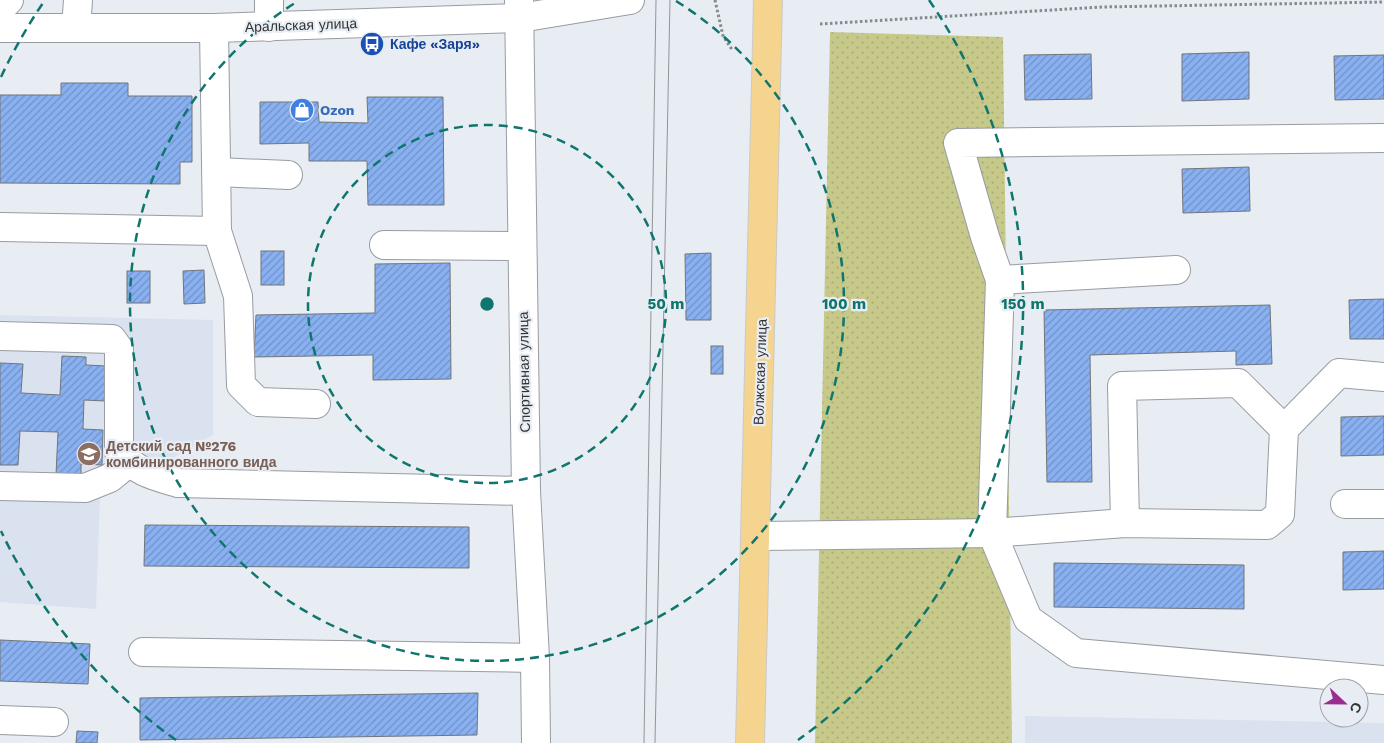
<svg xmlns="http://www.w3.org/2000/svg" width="1384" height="743" font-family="'Work Sans',sans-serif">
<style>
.built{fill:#dae2f0}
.grass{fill:url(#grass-dots)}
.building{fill:url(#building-hatch);stroke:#71757b}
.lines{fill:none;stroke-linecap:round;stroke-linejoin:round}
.minor-casing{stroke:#989ca2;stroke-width:30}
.major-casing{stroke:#c9caca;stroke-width:30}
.path{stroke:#86898d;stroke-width:3;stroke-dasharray:2.5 2.5;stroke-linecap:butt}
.minor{stroke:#fff;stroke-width:28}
.major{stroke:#f4d48f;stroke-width:28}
.tram{stroke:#919499;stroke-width:1}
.ring{fill:none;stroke:#0f766e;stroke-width:2.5;stroke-dasharray:9 6}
.labels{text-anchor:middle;stroke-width:4.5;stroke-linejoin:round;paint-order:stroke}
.street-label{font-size:14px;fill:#313335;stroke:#e8ecf3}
.transit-label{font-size:14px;font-weight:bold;fill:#164399;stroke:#e8ecf3;text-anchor:start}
.shop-label{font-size:14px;font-weight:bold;fill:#366cbe;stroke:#e8ecf3;text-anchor:start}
.education-label{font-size:14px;font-weight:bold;fill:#785e54;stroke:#e8ecf3;text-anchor:start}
.centre{fill:#0f766e;stroke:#e8ecf3;stroke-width:2.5}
.ring-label{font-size:15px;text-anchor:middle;font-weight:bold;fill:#0f766e;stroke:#e8ecf3;stroke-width:4.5;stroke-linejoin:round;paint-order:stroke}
</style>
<defs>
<pattern id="grass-dots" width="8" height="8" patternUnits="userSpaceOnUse" patternTransform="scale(1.25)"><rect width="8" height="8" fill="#c6c989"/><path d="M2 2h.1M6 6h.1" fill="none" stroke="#abad77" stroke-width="1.8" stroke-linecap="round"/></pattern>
<pattern id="building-hatch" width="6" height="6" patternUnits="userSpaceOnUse" patternTransform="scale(1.25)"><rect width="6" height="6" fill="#89b1f2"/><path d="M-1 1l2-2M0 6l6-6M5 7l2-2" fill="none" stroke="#7191c5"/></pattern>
</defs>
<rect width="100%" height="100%" fill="#e8ecf3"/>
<g class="built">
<polygon points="0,315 213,320 213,435 100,499 96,609 0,602"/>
<polygon points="1025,716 1384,723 1384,743 1025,743"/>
</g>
<polygon class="grass" points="830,32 1003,37 1012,743 815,743"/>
<g class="building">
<polygon points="1249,52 1249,99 1182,101 1182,54"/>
<polygon points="1091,54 1092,99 1025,100 1024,55"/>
<polygon points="1384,55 1384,99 1335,100 1334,56"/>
<polygon points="61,83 128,83 128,96 192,96 192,162 180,162 180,184 0,183 0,95 61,95"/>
<polygon points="367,97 443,97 444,205 368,205 367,161 309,161 309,143 260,144 260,102 318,102 319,122 368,123"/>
<polygon points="1249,167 1250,211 1183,213 1182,169"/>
<rect x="261" y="251" width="23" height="34"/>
<polygon points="711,253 711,320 686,320 685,254"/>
<polygon points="450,263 451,379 373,380 373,355 254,357 256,315 375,313 375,264"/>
<polygon points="204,270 205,303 184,304 183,271"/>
<rect x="127" y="271" width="23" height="32"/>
<polygon points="1384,299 1384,339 1350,339 1349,300"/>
<polygon points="1270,305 1272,364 1236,365 1236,351 1090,355 1092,482 1047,482 1044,310"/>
<rect x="711" y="346" width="12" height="28"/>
<polygon points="62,356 86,357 86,365 106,366 105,401 84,400 83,429 103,430 102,465 81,464 81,476 56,475 58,432 20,431 18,465 0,465 0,363 23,364 21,393 60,395"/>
<polygon points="1384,416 1384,455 1341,456 1341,417"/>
<polygon points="145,525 469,527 469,568 144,566"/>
<polygon points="1384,551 1384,589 1343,590 1343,552"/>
<polygon points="1054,563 1244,565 1244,609 1054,607"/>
<polygon points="0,640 90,644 88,684 0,681"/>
<polygon points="478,693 477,735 140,740 140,698"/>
<polygon points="77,731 98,732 97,743 76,743"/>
</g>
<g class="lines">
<g class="minor-casing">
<g id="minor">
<polyline points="269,0 269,27"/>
<polyline points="519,0 526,491 535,658 536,743"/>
<polyline points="0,9 9,0"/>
<polyline points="0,28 214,28 520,18 630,0"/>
<polyline points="76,28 78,0"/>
<polyline points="217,172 288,175"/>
<polyline points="0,227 217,231 214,28"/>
<polyline points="217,231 238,296 241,385 258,402 316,404"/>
<polyline points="384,245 521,246"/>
<polyline points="1000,280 1176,270"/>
<path d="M 0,336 L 112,339 L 119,349 L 119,452 C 136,472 154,476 178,483 L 526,491"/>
<polyline points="1384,377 1339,373 1284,429 1280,514 1267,525 1125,523 992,533 1028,619 1076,653 1384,680"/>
<polyline points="0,486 85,488 110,478 128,463"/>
<polyline points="1345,504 1384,504"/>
<polyline points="1125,523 1122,386 1238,383 1284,429"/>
<polyline points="756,536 992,533 1000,280 985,237 958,143 1384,138"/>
<polyline points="143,652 535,658"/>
<polyline points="0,720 54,722"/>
</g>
</g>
<g class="major-casing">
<polyline id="major" points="750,743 768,0"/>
</g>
<g class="path">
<polyline points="715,0 723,36 733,51"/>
<polyline points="820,24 1102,7 1384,2"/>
</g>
<use href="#minor" class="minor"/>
<use href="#major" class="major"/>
<g class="tram">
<polyline points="644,743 656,0"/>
<polyline points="655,743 670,0"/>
</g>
</g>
<g class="ring">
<circle cx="487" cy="304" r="179"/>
<path d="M676 1A357 357 0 1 1 298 1"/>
<path d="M176 740A536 536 0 0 1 1 531M1 77A536 536 0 0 1 45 0M929 0A536 536 0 0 1 798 740"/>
</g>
<defs>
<g id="bus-disc" transform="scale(1.25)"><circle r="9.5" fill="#1a4fb4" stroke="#e8ecf3"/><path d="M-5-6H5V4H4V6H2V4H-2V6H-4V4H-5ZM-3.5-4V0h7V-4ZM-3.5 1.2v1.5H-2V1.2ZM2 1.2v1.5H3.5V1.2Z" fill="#fff"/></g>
<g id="shop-disc" transform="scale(1.25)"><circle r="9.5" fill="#3f7fe0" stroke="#e8ecf3"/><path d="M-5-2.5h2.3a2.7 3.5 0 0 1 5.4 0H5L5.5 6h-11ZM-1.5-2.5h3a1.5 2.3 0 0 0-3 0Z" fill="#fff"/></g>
<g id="school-disc" transform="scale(1.25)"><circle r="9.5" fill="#8d6e63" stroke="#e8ecf3"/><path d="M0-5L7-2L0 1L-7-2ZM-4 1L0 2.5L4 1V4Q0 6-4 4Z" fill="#fff"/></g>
</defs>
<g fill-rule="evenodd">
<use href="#bus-disc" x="372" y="44"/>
<use href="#shop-disc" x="302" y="110"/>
<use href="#school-disc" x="89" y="454"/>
</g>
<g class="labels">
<g class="street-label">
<text transform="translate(301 25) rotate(-2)" y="5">Аральская улица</text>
<text transform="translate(524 372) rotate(-91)" y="5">Спортивная улица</text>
<text transform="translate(760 372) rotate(-88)" y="5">Волжская улица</text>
</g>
<g class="transit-label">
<text x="390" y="49">Кафе «Заря»</text>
</g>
<g class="shop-label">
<text x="320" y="115">Ozon</text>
</g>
<g class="education-label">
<text x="106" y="451">Детский сад №276<tspan x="106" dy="16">комбинированного вида</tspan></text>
</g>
</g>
<circle cx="487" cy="304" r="8" class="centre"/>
<g class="ring-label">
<text x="666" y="309">50 m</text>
<text x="844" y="309">100 m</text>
<text x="1023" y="309">150 m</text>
</g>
<g transform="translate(1344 703) rotate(112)"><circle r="24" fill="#e8ecf3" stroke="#9fa2a7"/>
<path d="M0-4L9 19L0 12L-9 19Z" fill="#992e90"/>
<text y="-8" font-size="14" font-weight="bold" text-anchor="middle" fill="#313335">С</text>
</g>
</svg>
